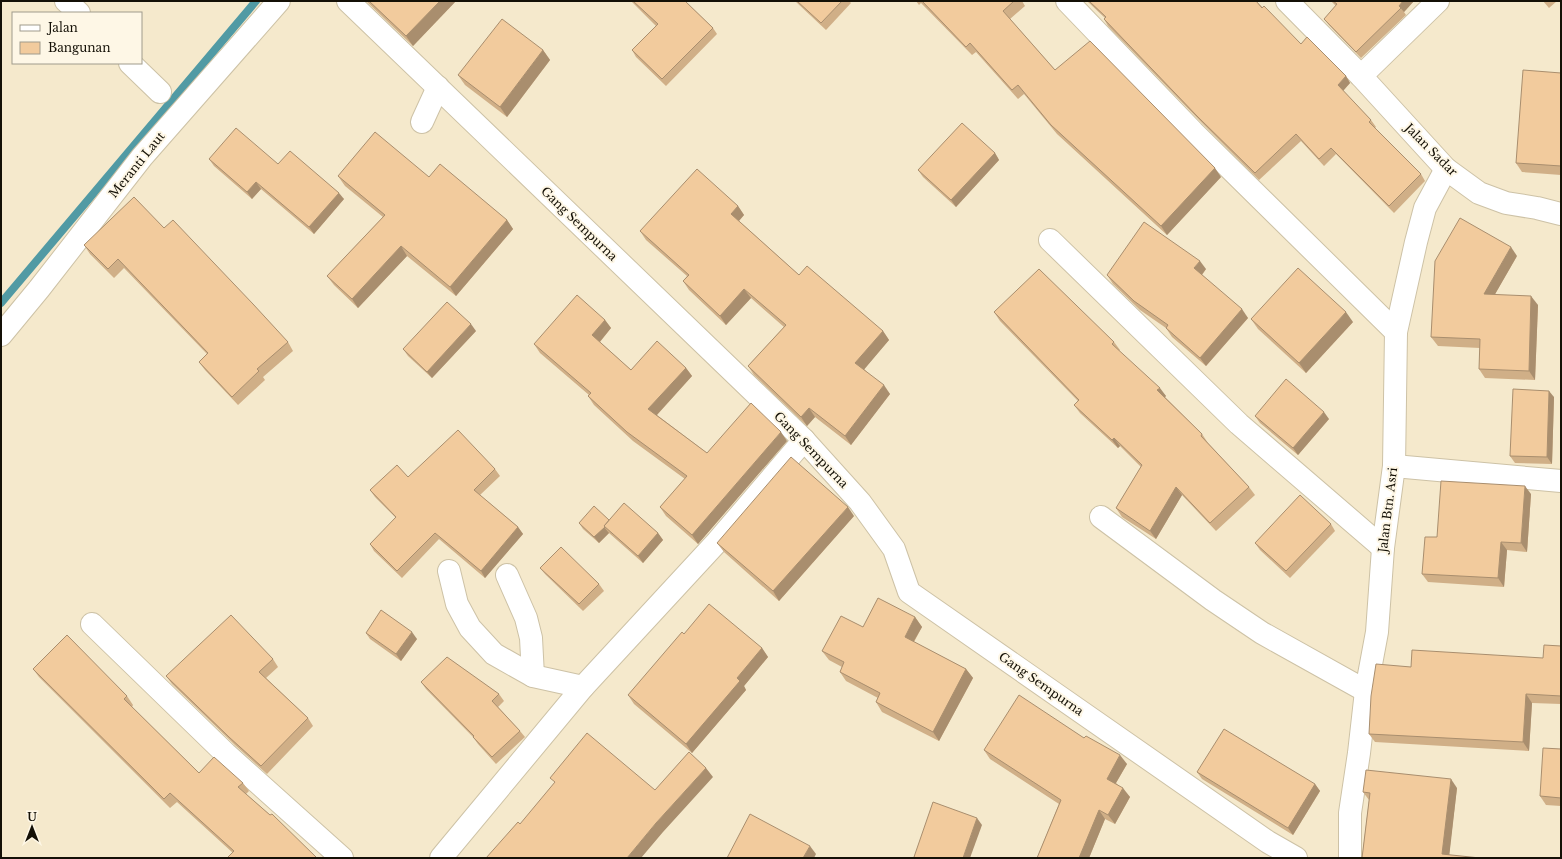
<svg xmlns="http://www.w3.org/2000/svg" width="1562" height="859" font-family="'Libre Baskerville',serif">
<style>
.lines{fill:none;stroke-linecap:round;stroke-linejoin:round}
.stream{stroke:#519aa4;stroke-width:8}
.minor-casing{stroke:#cdc2a6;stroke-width:24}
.minor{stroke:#fff;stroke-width:22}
.wall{fill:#d0af87}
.shaded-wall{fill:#a98e6e}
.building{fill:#f2cb9d;stroke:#a98e6e}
.labels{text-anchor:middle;stroke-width:4;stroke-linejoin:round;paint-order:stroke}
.street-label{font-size:12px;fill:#141006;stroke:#fef7e6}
</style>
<rect width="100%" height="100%" fill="#f5e9cc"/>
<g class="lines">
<polyline class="stream" points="1,303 256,1"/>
<g class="minor-casing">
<g id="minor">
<polyline points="66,1 79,13"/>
<polyline points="348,1 804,440 860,502 894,549 909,592 1268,842 1296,858"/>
<polyline points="1067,1 1193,132 1396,332"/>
<polyline points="1287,1 1361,76 1446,169 1479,193 1506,203 1537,208 1561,214"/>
<polyline points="130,63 160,92"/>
<polyline points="1361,76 1438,1"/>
<polyline points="422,122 438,87"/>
<polyline points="1050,240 1239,424 1383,548"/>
<polyline points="1,335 39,289 142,157 279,1"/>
<polyline points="1394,466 1561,481"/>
<polyline points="1101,517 1213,600 1262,633 1366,691"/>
<polyline points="449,571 457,604 470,628 494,654 533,676 583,687"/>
<polyline points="507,575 526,618 531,638 533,676"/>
<polyline points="92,624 226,754 342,858"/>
<polyline points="441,858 583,687 717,542 804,440"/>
<polyline points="1350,858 1350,813 1359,753 1366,691 1377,632 1383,548 1394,466 1396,332 1416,242 1425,208 1446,169"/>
</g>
</g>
<use href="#minor" class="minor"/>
</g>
<g class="wall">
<polygon points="366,1 456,1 413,46"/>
<polygon points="631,1 685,1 713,28 717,34 666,86 636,57 632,50 656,26"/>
<polygon points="795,1 849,1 851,3 826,30"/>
<polygon points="916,1 1022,1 1025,6 1010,19 1055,70 1221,177 1167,235 1057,134 1024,94 1018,99 976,52 972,55 921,3 919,5"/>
<polygon points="1087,1 1256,1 1301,44 1346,76 1350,83 1343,91 1371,120 1376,127 1375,128 1421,174 1425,181 1394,213 1336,154 1324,166 1301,141 1259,180 1202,123 1108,26 1104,19 1105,18"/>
<polygon points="1331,1 1414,1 1404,12 1406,15 1361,58 1329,25 1324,19 1336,6"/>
<polygon points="1543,1 1557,1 1549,8"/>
<polygon points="543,50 550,60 507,117 465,85 458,75"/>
<polygon points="1561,73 1561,175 1522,172 1516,163"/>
<polygon points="995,153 999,160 956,207 923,177 918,170"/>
<polygon points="209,159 278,164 344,199 314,234 261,189 252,199 214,166"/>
<polygon points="338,176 429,177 507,220 513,229 456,296 407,256 358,308 334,285 327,276 383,217 345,186"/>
<polygon points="738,206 744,215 739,221 799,275 883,331 889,340 864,369 890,394 851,445 815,417 807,426 754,375 748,366 784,327 751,298 726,325 689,290 683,281 687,276 646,240 640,231"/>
<polygon points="164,228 288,342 293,351 263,377 265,380 238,405 205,370 199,362 207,354 124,268 114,278 90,254 84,245"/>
<polygon points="1517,256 1495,294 1538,305 1535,380 1485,378 1479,369 1480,348 1438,346 1431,337"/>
<polygon points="1206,269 1202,275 1248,318 1206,366 1172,337 1166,328 1140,310 1113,284 1107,275"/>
<polygon points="994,312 1114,342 1120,350 1119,351 1166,396 1165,397 1202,434 1208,443 1249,487 1255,495 1216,531 1182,495 1156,539 1122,517 1116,508 1141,467 1120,446 1118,448 1080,413 1074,405 1078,401 1000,321"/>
<polygon points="1251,319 1353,322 1306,373 1258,329"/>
<polygon points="605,320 611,328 600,342 631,370 686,368 692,376 657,415 707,453 787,441 698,544 666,516 660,507 685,479 633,441 594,405 588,396 589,395 540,353 534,344"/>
<polygon points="476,331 432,378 408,356 403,349"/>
<polygon points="1554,397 1552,464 1515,463 1510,456"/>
<polygon points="1255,416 1329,419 1298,455 1260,423"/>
<polygon points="495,469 500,476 480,495 518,527 523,534 485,578 439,539 402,578 374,551 370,544 396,518 375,497 370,490 408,477"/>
<polygon points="1531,494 1527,552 1507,550 1504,587 1428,582 1422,574 1437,537"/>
<polygon points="854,516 779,601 724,552 717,543"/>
<polygon points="609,520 658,533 663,540 643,563 609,533 599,543 583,529 579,523"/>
<polygon points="1331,524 1335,531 1290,578 1260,550 1255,543"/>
<polygon points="540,568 599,584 604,591 583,611 545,574"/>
<polygon points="915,617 922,627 914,642 966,669 973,678 939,741 882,712 876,702 878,698 846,681 840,672 842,667 829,660 822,651 863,627"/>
<polygon points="366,633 417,639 401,661 370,639"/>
<polygon points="684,634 762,648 768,657 744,686 746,690 692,753 634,704 628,695"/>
<polygon points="1561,646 1561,704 1532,703 1529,751 1375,742 1369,734 1411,667 1543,658"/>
<polygon points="273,659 278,667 266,678 308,718 313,726 267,774 235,745 172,684 166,676"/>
<polygon points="33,669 127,696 133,705 132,707 199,773 243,783 249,791 246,794 270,815 233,853 177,802 170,808 39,677"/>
<polygon points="421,682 499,694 504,701 498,707 520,731 525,737 496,764 478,744 473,737 426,689"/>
<polygon points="1084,738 1127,764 1116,783 1130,797 1115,824 1105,819 1089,858 1037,858 1059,804 990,759 984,750"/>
<polygon points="1561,749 1561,806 1546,805 1540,796"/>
<polygon points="1197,772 1315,784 1320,791 1293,835 1202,779"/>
<polygon points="1457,788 1449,854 1362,858 1369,800 1363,792"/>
</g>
<g class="shaded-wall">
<polygon points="440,1 456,1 413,46 406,36"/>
<polygon points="1403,1 1414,1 1404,12 1399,6"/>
<polygon points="543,50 550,60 507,117 500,107"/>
<polygon points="1346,76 1350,83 1342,92 1338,85"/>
<polygon points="995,153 999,160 956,207 951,200"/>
<polygon points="1215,168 1221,177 1167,235 1161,226"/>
<polygon points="256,182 261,189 252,199 247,192"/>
<polygon points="339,193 344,199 314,234 309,227"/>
<polygon points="738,206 744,215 737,223 731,214"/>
<polygon points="507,220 513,229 456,296 450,287"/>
<polygon points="401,246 407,256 358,308 352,299"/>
<polygon points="1511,247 1517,256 1490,303 1484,294"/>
<polygon points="1200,261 1206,269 1200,277 1194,268"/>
<polygon points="744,289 751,298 726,325 720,316"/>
<polygon points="1531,296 1538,305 1535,380 1529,371"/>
<polygon points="1242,309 1248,318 1206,366 1200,358"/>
<polygon points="1346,312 1353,322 1306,373 1299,363"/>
<polygon points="605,320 611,328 598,344 592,335"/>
<polygon points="471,324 476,331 432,378 427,372"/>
<polygon points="883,331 889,340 862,372 855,363"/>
<polygon points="686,368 692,376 654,418 648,409"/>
<polygon points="884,385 890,394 851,445 845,436"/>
<polygon points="1160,388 1166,396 1163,399 1157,390"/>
<polygon points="1549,391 1554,397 1552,464 1547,457"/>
<polygon points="809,408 815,417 807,426 801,417"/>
<polygon points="1324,412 1329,419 1298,455 1293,448"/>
<polygon points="781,432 787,441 698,544 692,535"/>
<polygon points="1114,438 1120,446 1118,448 1112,440"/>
<polygon points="1525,486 1531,494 1527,552 1521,543"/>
<polygon points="1176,487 1182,495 1156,539 1150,531"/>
<polygon points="848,507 854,516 779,601 773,591"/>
<polygon points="518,527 523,534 485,578 481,571"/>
<polygon points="604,527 609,533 599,543 594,537"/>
<polygon points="658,533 663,540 643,563 638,556"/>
<polygon points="1501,542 1507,550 1504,587 1498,578"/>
<polygon points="915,617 922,627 911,646 905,637"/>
<polygon points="412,632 417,639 401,661 396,654"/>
<polygon points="762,648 768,657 744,686 746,690 692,753 686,744 737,678"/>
<polygon points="966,669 973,678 939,741 933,732"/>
<polygon points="1526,694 1532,703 1529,751 1523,742"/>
<polygon points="1120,755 1127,764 1113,788 1107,779"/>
<polygon points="706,768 713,777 663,832 641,858 627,858 656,823"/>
<polygon points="1451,779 1457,788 1449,858 1442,854"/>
<polygon points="1315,784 1320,791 1293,835 1288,828"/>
<polygon points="1123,788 1130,797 1115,824 1108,815"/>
<polygon points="1099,810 1105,819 1089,858 1079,858"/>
<polygon points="977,818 982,825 970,858 963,858"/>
<polygon points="810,846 816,854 814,858 803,858"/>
</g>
<g class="building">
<polygon points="369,1 440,1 406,36"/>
<polygon points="633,1 685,1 713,28 662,79 632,50 658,24"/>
<polygon points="797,1 842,1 821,23"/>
<polygon points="922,1 1014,1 1003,11 1055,70 1090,41 1215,168 1161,226 1051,125 1018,85 1012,90 970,43 966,47"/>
<polygon points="1089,1 1256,1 1262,8 1264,6 1301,44 1307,37 1346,76 1338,85 1371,120 1369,122 1421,174 1389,206 1331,148 1319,159 1296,134 1255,173 1197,116 1104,19 1106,17"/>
<polygon points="1333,1 1403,1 1399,6 1401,8 1356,52 1324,19 1337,4"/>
<polygon points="502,19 543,50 500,107 458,75"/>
<polygon points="1523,70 1561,73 1561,166 1516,163"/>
<polygon points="962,123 995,153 951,200 918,170"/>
<polygon points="236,128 278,164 290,151 339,193 309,227 256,182 247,192 209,159"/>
<polygon points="375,132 429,177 440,164 507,220 450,287 401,246 352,299 327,276 385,215 338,176"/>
<polygon points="697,169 738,206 731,214 799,275 807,266 883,331 855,363 884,385 845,436 809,408 801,417 748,366 786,325 744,289 720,316 683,281 689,275 640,231"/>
<polygon points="134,197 164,228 173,220 253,304 288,342 257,369 259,371 232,397 199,362 208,353 118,259 108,269 84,245"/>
<polygon points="1460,218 1511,247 1484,294 1531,296 1529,371 1479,369 1480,339 1431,337 1435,261"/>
<polygon points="1144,222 1200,261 1194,268 1242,309 1200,358 1166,328 1168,325 1134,301 1107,275"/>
<polygon points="1298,268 1346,312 1299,363 1251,319"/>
<polygon points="1039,269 1114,342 1112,344 1160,388 1157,390 1202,434 1201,436 1249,487 1210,523 1176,487 1150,531 1116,508 1142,465 1114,438 1112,440 1074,405 1079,400 994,312"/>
<polygon points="577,295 605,320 592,335 631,370 657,341 686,368 648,409 707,453 751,403 781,432 692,535 660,507 687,476 627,432 588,396 591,393 534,344"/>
<polygon points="447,302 471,324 427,372 403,349"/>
<polygon points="1286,379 1324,412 1293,448 1255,416"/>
<polygon points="1513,389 1549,391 1547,457 1510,456"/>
<polygon points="458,430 495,469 474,490 518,527 481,571 435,533 397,571 370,544 396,517 370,490 397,465 408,477"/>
<polygon points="791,457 848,507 773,591 717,543"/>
<polygon points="1441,481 1525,486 1521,543 1501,542 1498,578 1422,574 1425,537 1437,537"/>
<polygon points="1300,495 1331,524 1286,571 1255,543"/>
<polygon points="624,503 658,533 638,556 604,526"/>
<polygon points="594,506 609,520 604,526 605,527 594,537 579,523"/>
<polygon points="561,547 599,584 579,604 540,568"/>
<polygon points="878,598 915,617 905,637 966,669 933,732 876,702 880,693 840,672 844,662 822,651 841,616 863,627"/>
<polygon points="709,604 762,648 737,678 740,681 686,744 628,695 682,632 684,634"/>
<polygon points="381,610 412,632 396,654 366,633"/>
<polygon points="231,615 273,659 259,672 308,718 261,766 229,737 166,676"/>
<polygon points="67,635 127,696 124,699 199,773 214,757 243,783 238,787 270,815 272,814 317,858 227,858 234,851 170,793 164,799 33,669"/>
<polygon points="1544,645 1561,646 1561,696 1526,694 1523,742 1369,734 1371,696 1376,664 1411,667 1412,650 1543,658"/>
<polygon points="447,657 499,694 492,701 520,731 492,757 473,737 474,736 421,682"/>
<polygon points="1019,695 1084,738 1086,736 1120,755 1107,779 1123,788 1108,815 1099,810 1079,858 1037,858 1061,800 984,750"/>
<polygon points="1224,729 1315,784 1288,828 1197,772"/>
<polygon points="587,733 655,790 689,752 706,768 656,823 627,858 486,858 518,822 520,824 555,782 550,778"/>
<polygon points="1543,748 1561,749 1561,798 1540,796"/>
<polygon points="1366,770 1451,779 1442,854 1480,858 1362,858 1370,793 1363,792"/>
<polygon points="933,802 977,818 963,858 917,858 914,857"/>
<polygon points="750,814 810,846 803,858 727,858"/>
</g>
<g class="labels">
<g class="street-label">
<text transform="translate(1431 150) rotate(45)" y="4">Jalan Sadar</text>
<text transform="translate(137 165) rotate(-51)" y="4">Meranti Laut</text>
<text transform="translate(579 224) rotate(44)" y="4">Gang Sempurna</text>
<text transform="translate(811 450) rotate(46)" y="4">Gang Sempurna</text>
<text transform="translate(1388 510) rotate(-83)" y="4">Jalan Btn. Asri</text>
<text transform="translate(1041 684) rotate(35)" y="4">Gang Sempurna</text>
</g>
</g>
<rect width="1562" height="859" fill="none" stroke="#141006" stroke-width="4"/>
<rect x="12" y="12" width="130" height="52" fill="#fef7e6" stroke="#a09b8c"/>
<rect x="20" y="25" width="20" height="6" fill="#ffffff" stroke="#a09b8c"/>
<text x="48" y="32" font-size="12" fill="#141006">Jalan</text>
<rect x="20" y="42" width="20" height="12" fill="#f2cb9d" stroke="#a09b8c"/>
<text x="48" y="52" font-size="12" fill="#141006">Bangunan</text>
<g transform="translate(32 827)" stroke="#fef7e6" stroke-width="3" paint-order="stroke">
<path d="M0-3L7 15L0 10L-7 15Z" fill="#141006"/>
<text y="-6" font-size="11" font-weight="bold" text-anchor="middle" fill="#141006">U</text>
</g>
</svg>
